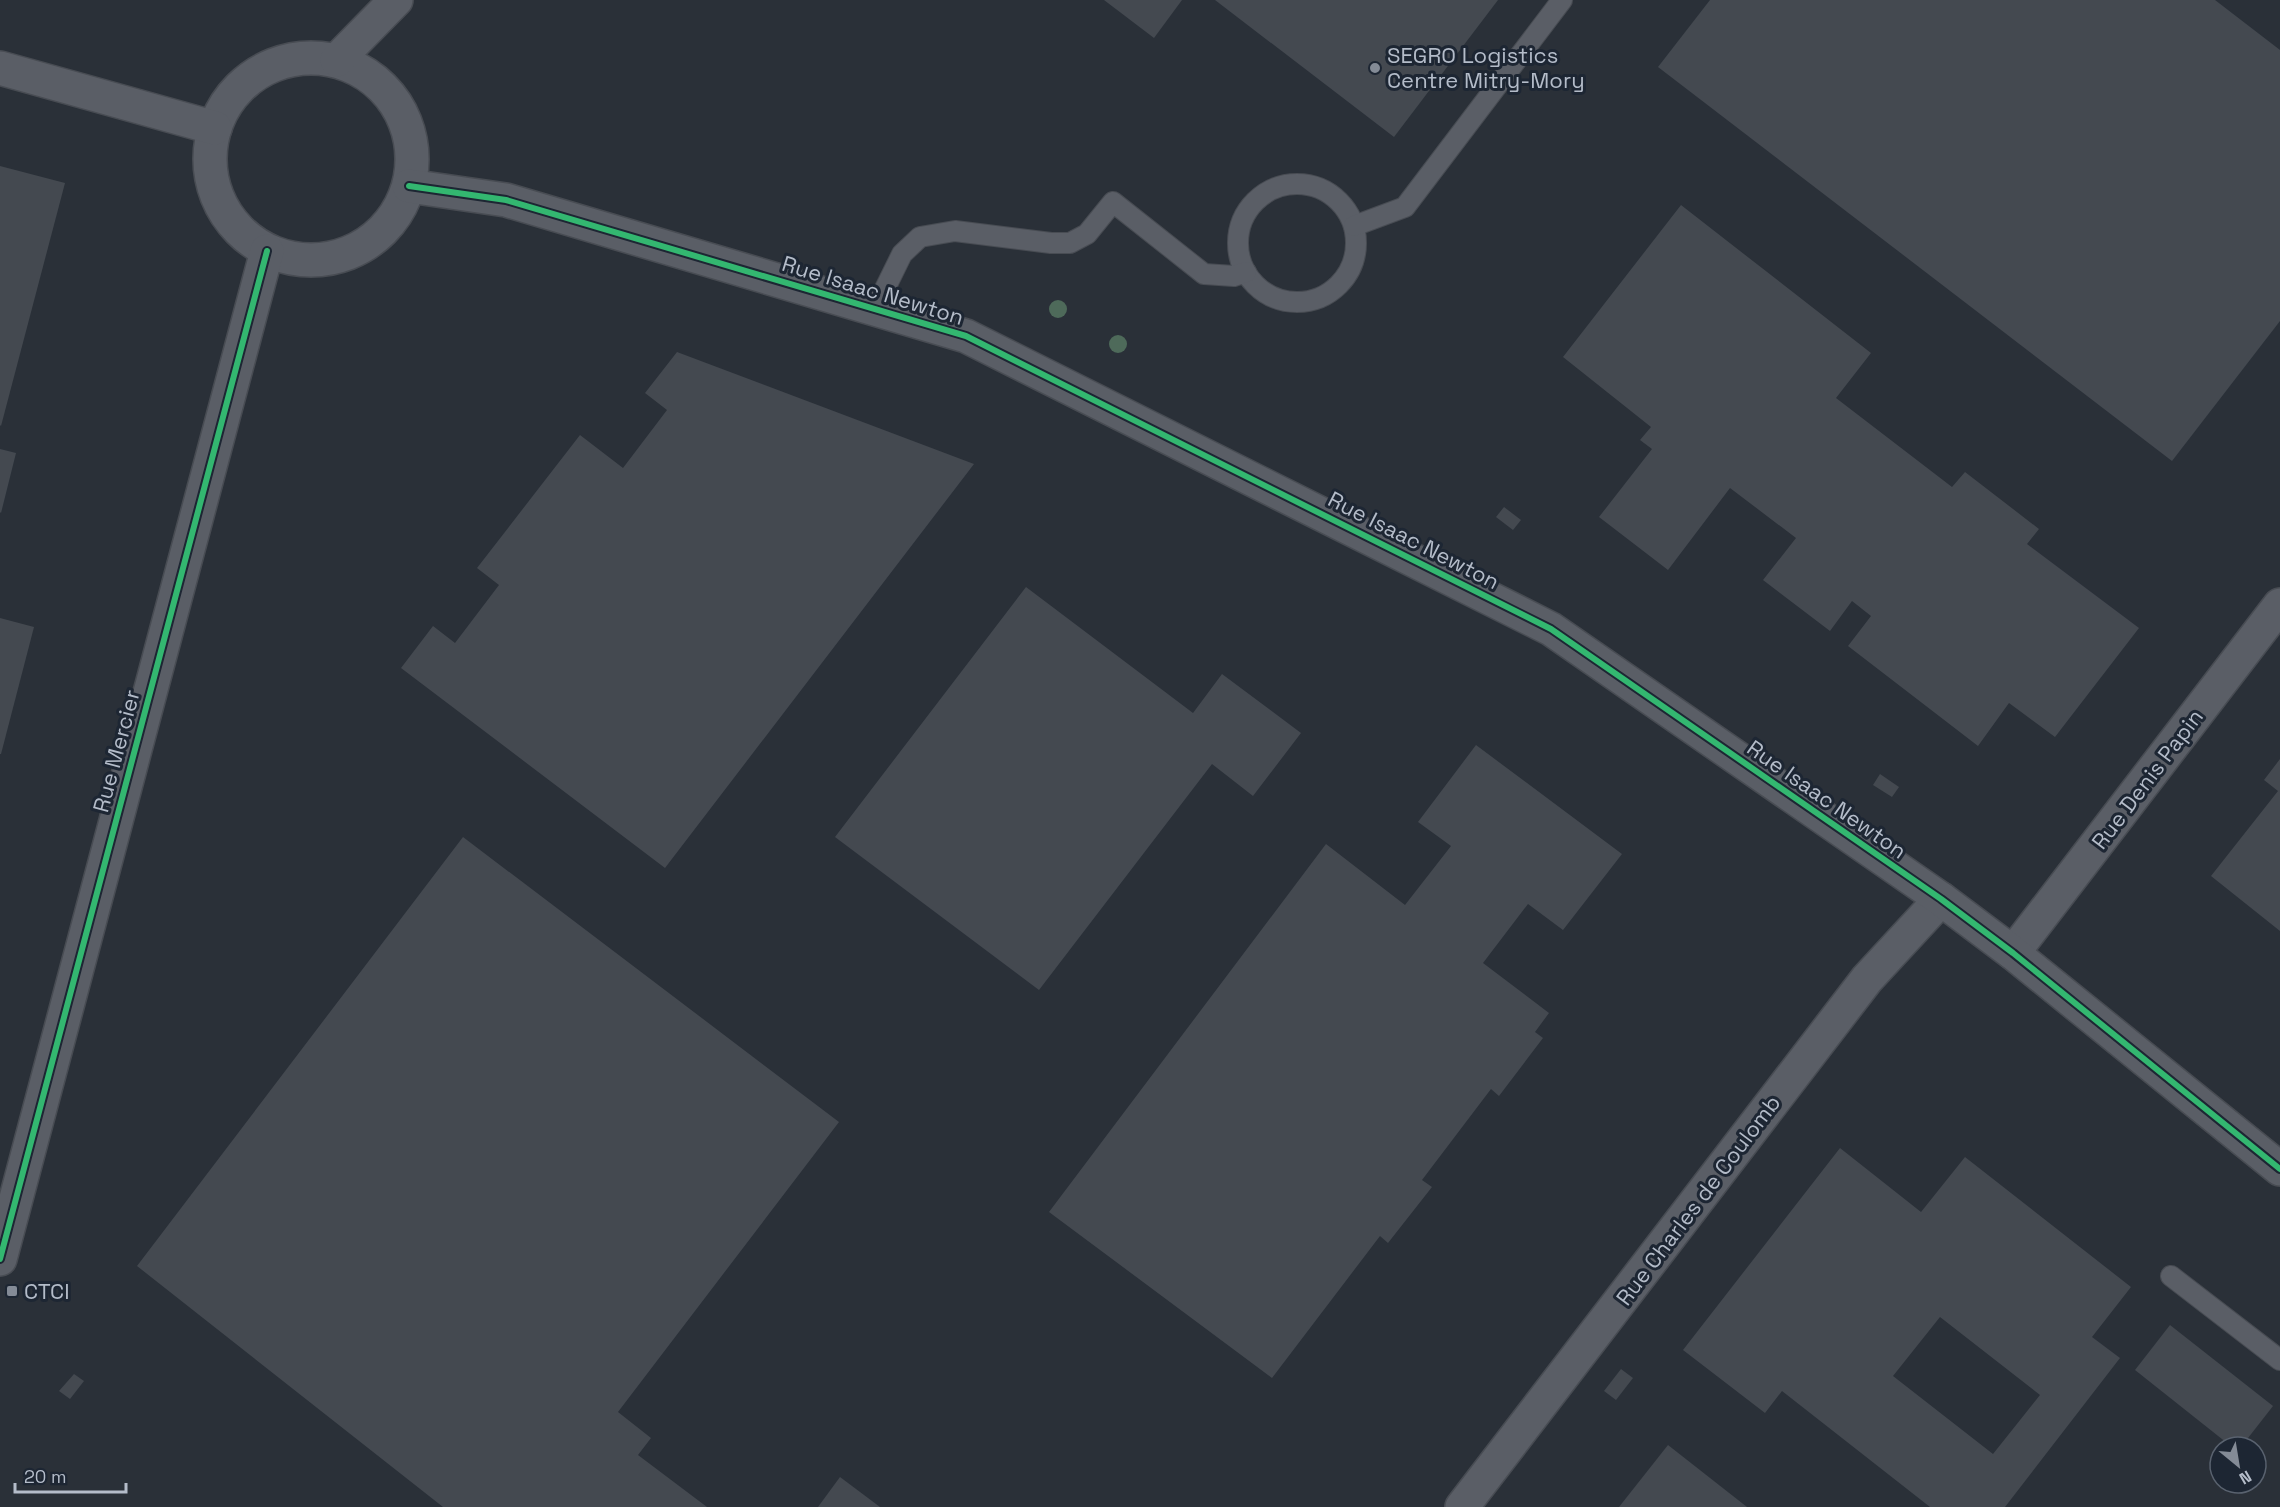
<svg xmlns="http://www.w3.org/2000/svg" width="2280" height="1507" font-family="'Space Grotesk',sans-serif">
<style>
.building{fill:#444950;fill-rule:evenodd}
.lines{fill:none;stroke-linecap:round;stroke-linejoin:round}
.service-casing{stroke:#484c53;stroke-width:22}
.minor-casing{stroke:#484c53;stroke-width:36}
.tertiary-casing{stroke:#484c53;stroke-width:36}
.service{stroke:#5a5e66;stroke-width:20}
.minor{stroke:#5a5e66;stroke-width:33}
.tertiary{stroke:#5a5e66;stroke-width:33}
.cycleway-casing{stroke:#1d2633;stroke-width:10}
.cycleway{stroke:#33b770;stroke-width:6}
.tree{fill:#4e6a5a}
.poi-dot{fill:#848b96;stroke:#1d2633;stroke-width:2}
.labels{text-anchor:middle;stroke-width:6;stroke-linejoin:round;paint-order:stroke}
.poi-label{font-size:22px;fill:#b4bcc9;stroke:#1d2633;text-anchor:start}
.street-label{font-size:22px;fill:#b4bcc9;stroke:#1d2633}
</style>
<rect width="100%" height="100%" fill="#2a3038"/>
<g class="building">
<polygon points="1104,0 1182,0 1154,38"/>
<polygon points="1215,0 1498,0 1394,137"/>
<polygon points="1710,0 2215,0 2280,50 2280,321 2172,461 1658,67"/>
<polygon points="0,166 65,183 1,426 0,425"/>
<polygon points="1681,205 1871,353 1836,398 1952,487 1965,472 2039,529 2027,544 2139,628 2055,737 2009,703 1978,746 1848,646 1871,616 1852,601 1830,631 1763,580 1796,538 1730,488 1668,570 1599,517 1652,449 1640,440 1651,427 1563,357"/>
<polygon points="677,352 974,464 665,868 401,668 433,626 455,643 499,585 477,568 580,435 623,468 667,410 645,393"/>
<polygon points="0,449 16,453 1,513 0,512"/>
<polygon points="1504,507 1521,520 1513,530 1496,517"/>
<polygon points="1026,587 1193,713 1222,674 1301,733 1253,796 1212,764 1039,990 835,837"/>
<polygon points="0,618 34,627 1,754 0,754"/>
<polygon points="1476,745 1622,854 1563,930 1528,904 1483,963 1549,1013 1535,1032 1543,1038 1499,1096 1491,1089 1422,1180 1432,1187 1388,1243 1380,1236 1272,1378 1049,1212 1326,844 1405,905 1451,846 1418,822"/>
<polygon points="2280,759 2280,931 2211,876 2278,791 2264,780"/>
<polygon points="1880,774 1899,787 1892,797 1873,785"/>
<polygon points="463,837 839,1122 618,1412 651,1438 638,1455 707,1507 443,1507 137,1266"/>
<path d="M 1840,1148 L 1921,1212 L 1965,1157 L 2131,1287 L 2092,1337 L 2120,1358 L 2005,1507 L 1930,1507 L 1782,1391 L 1765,1413 L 1683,1350 ZM 1940,1317 L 2040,1395 L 1993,1454 L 1893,1376 Z"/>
<polygon points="2170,1325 2273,1406 2241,1447 2232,1447 2135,1370"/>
<polygon points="1621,1369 1633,1378 1616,1400 1604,1391"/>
<polygon points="74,1374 84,1381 70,1399 59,1391"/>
<polygon points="1668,1445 1747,1507 1619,1507"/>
<polygon points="840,1477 880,1507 818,1507"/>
</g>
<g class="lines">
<g class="service-casing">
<g id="service">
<circle cx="1297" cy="243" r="59"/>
<polyline points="1354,226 1405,207 1562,0"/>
<polyline points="875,309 902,254 920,237 955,231 1051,243 1070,243 1087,234 1113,202 1204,274 1234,276 1246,272"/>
<polyline points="2171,1276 2280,1360"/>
</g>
</g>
<g class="minor-casing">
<g id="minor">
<polyline points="2013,953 2280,605"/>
<polyline points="1462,1507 1867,979 1941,899"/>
</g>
</g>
<g class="tertiary-casing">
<g id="tertiary">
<circle cx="311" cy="159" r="101"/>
<polyline points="337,60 396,0"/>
<polyline points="0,68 215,128"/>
<polyline points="409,186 506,200 966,336 1551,629 1941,899 2013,953 2280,1169"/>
<polyline points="0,1259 267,251"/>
</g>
</g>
<use href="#service" class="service"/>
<use href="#minor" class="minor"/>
<use href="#tertiary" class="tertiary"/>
<g class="cycleway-casing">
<g id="cycleway">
<polyline points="409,186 506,200 966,336 1551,629 1941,899 2013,953 2280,1169"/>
<polyline points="0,1259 267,251"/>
</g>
</g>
<use href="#cycleway" class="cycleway"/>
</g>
<g class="tree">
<circle cx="1058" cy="309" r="9"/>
<circle cx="1118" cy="344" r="9"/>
</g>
<g class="poi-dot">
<circle cx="1375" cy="68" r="6"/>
<rect x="6" y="1285" width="12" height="12" rx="3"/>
</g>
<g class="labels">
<g class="poi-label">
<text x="1387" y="63">SEGRO Logistics<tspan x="1387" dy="25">Centre Mitry-Mory</tspan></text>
<text x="24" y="1299">CTCI</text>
</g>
<g class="street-label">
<text transform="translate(873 290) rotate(17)" y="8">Rue Isaac Newton</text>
<text transform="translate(1414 540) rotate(27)" y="8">Rue Isaac Newton</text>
<text transform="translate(116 751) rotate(-75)" y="8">Rue Mercier</text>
<text transform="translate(2147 779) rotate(-53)" y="8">Rue Denis Papin</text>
<text transform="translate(1827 799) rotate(35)" y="8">Rue Isaac Newton</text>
<text transform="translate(1698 1200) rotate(-53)" y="8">Rue Charles de Coulomb</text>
</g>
</g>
<g transform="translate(2238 1465) rotate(150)"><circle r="28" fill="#1d2633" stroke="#59626f" stroke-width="1.5"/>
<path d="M0-4.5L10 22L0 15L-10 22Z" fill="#848b96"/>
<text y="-9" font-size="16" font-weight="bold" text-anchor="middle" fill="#b4bcc9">N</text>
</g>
<path d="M15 1483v9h111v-9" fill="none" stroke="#b4bcc9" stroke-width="3"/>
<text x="24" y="1483" font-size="18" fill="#b4bcc9" stroke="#1d2633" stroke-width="4.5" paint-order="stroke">20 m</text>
</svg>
